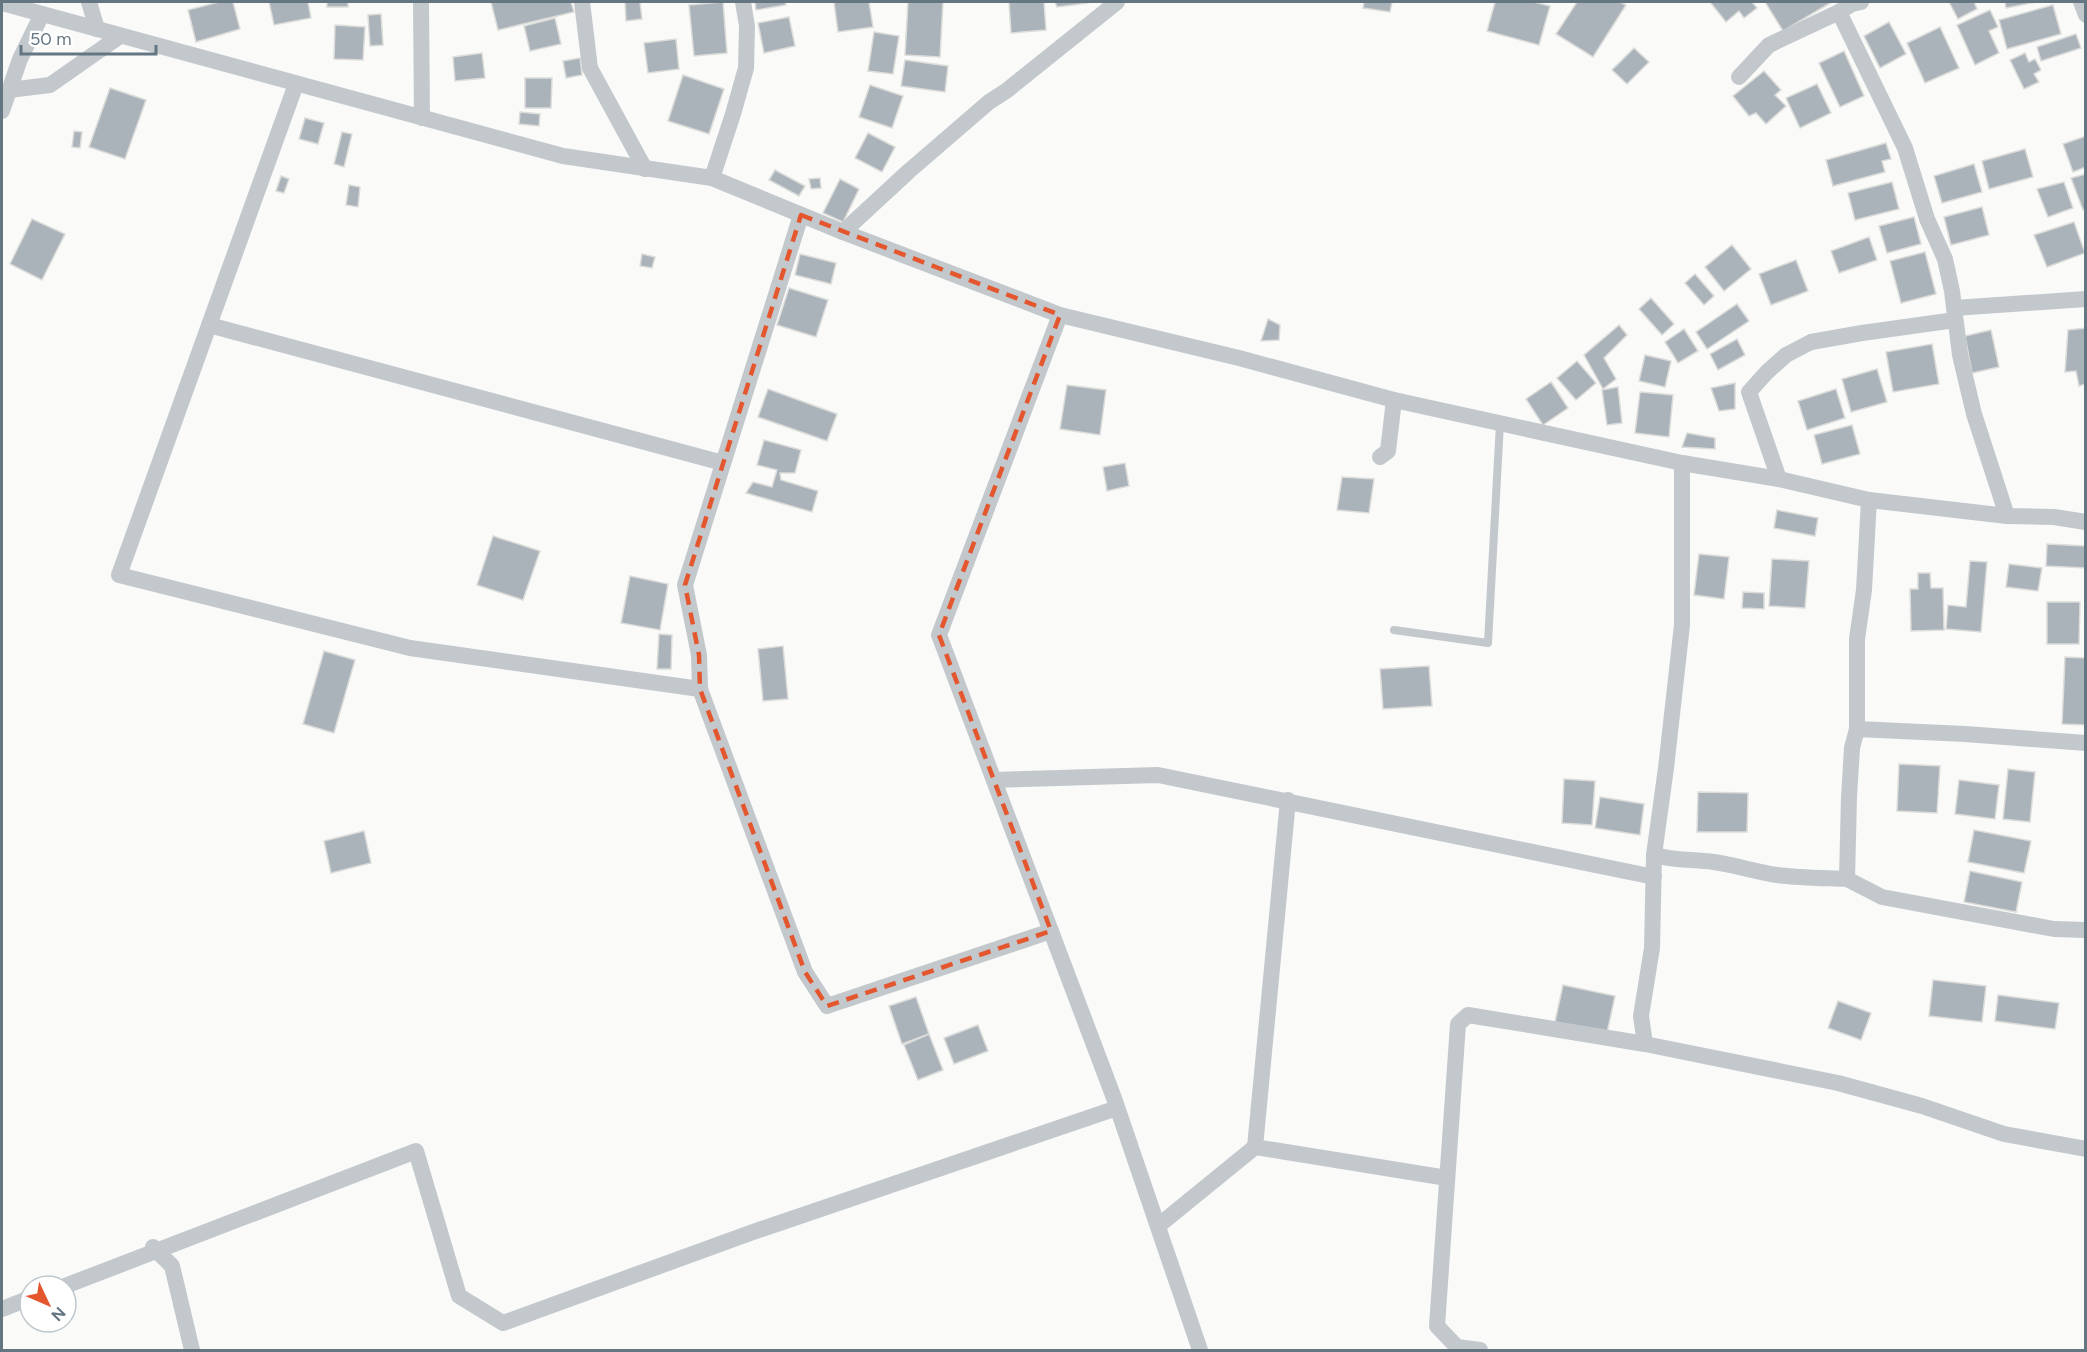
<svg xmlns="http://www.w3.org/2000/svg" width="2087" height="1352" font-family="Figtree,sans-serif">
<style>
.building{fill:#aab3b9;stroke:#dcdcda;stroke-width:1.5}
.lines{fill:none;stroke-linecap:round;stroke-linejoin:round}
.service{stroke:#c3c8cc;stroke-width:8}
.minor{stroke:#c3c8cc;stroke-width:16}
.marked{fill:none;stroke:#e4572e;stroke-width:4.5;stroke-dasharray:12 8;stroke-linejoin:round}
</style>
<rect width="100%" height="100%" fill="#fafaf8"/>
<g class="building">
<polygon points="219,2 233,2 240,29 196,42 188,10"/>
<polygon points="269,2 308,2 311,18 274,25"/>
<rect x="327" y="2" width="21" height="5"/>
<polygon points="491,2 571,2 574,12 498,30"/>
<polygon points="625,2 640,2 642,19 626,21"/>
<polygon points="723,2 727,53 694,56 689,5"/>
<polygon points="755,2 785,2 786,5 756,10"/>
<polygon points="834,2 869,2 873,27 838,32"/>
<polygon points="908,2 943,2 940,57 905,55"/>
<polygon points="1009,2 1044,2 1046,30 1011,33"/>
<polygon points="1055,2 1088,2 1088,3 1057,7"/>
<polygon points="1364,2 1392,2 1390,12 1363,8"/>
<polygon points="1495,2 1534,2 1550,6 1539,45 1487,31"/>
<polygon points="1577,2 1620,2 1626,5 1593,57 1556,34"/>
<polygon points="1710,2 1752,2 1757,8 1744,18 1739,11 1726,22"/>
<polygon points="1765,2 1832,2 1783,31"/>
<polygon points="1949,2 1974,2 1977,9 1958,19"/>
<polygon points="2005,2 2037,2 2006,8"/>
<polygon points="2053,5 2061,34 2007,49 1999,20"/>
<polygon points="1990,10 1998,27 1989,31 1999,53 1975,65 1957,25"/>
<polygon points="381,14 383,45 370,46 368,15"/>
<polygon points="789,17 795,46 764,53 758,23"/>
<polygon points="555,18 561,44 530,51 524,26"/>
<polygon points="1889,22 1906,54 1880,68 1864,36"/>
<polygon points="335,25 365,27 363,60 334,59"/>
<polygon points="1940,27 1959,68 1925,83 1907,43"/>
<polygon points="874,32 899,36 893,74 868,71"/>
<polygon points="2076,34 2081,48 2041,61 2037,47"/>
<polygon points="676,39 679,69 648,73 644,43"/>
<polygon points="1634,48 1649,62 1627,84 1612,70"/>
<polygon points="1844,51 1864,96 1840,107 1819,63"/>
<polygon points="482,53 485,78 455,81 453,57"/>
<polygon points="2025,53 2029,62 2035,59 2041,70 2034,74 2039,82 2024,89 2010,60"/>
<polygon points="580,58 582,75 566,78 563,61"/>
<polygon points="905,60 948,66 945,92 901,86"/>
<polygon points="1764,71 1781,90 1775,95 1786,106 1766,124 1756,113 1749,116 1733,96"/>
<polygon points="683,75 724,89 709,134 668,121"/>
<polygon points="525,78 552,78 551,108 525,108"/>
<polygon points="1817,84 1831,113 1800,128 1786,98"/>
<polygon points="870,85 903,96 892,128 859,117"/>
<polygon points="110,88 146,100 125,159 89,147"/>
<polygon points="520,112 540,114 539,126 519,124"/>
<polygon points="305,118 324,123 318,144 299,139"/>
<polygon points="74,131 82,132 80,148 72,147"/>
<polygon points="342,132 352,134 344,167 334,164"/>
<polygon points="868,133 895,147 882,172 855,158"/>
<polygon points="2086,136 2086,167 2073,172 2063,144"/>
<polygon points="1886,143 1891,159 1882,161 1885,172 1833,186 1826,160"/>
<polygon points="2025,149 2033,177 1989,189 1982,161"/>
<polygon points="1974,164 1982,192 1942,203 1934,176"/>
<polygon points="775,170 805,186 799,196 769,180"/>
<polygon points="2086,174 2086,209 2083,210 2071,178"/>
<polygon points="281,176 289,179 284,193 276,191"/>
<polygon points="820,178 821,188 811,189 809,179"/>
<polygon points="840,179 859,189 843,222 823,213"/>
<polygon points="1892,182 1899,209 1855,220 1848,193"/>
<polygon points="2064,182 2073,208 2048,217 2037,189"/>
<polygon points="349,185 360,187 358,207 346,205"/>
<polygon points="1982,207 1989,235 1951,245 1944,217"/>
<polygon points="1914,217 1921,244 1887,253 1879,226"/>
<polygon points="32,219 65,234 42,280 10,264"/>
<polygon points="2074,222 2085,253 2047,267 2034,235"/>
<polygon points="1869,237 1877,260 1839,273 1831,251"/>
<polygon points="1732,245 1751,269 1724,291 1705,267"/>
<polygon points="1925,252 1936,294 1901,303 1890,261"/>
<polygon points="642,254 655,257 652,268 640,266"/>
<polygon points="800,254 836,263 831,284 795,275"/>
<polygon points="1796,260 1808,291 1771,305 1759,274"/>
<polygon points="1695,274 1714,296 1704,305 1685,283"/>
<polygon points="789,288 828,300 816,337 777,325"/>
<polygon points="1651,298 1674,324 1662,335 1639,309"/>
<polygon points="1737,304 1749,321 1707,349 1696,332"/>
<polygon points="1268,319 1280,325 1279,340 1261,341"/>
<polygon points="1619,325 1627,335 1604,358 1616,379 1603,389 1584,355"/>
<polygon points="2086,328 2086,384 2079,386 2076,371 2065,372 2068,330"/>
<polygon points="1684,329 1698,351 1678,363 1665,342"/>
<polygon points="1991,330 1999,367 1972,373 1965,336"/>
<polygon points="1737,339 1745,355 1718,370 1710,354"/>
<polygon points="1932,344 1939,384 1893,392 1886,352"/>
<polygon points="1645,355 1671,361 1665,387 1639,381"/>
<polygon points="1577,361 1596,383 1576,400 1557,378"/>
<polygon points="1877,369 1887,402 1851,412 1842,379"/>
<polygon points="1551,382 1568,408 1543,425 1526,399"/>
<polygon points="1735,383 1735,409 1719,411 1711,388"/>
<polygon points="1067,385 1106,390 1100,435 1060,429"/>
<polygon points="1618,387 1622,423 1607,425 1602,390"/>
<polygon points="768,389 837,414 827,441 758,417"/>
<polygon points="1836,389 1845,418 1807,430 1798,401"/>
<polygon points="1640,392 1673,395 1669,437 1635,433"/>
<polygon points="1852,425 1860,454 1822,464 1814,435"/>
<polygon points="1687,433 1715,438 1715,449 1682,447"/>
<polygon points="764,440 801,450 795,473 780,473 781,480 818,491 812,512 746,493 753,482 772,487 777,470 757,465"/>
<polygon points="1125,463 1129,486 1107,491 1103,467"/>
<polygon points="1342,477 1374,479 1369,513 1337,510"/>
<polygon points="1777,510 1818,518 1815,536 1774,528"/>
<polygon points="493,536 540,551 523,600 477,585"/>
<polygon points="2047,544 2086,546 2086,568 2046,566"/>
<polygon points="1699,554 1729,557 1724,599 1694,595"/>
<polygon points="1772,559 1809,561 1805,608 1769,606"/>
<polygon points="1970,561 1987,562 1981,632 1946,629 1948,605 1966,607"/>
<polygon points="2009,564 2042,568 2038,591 2006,587"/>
<polygon points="1918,573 1930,573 1931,588 1943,588 1944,630 1911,631 1910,589 1918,589"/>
<polygon points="630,576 668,584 660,630 621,623"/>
<polygon points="1743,592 1764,593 1764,609 1742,608"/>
<polygon points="2047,602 2080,602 2079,644 2047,644"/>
<polygon points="659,634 672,635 671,669 657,669"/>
<polygon points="783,646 788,699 763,701 758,649"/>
<polygon points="324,651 355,660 334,733 303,724"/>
<polygon points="2065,657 2086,658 2086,725 2062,724"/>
<polygon points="1429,666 1432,706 1383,709 1380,669"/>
<polygon points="1899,764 1940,766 1937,813 1897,811"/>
<polygon points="2008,769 2035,772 2030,822 2003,819"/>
<polygon points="1564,779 1595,781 1592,825 1562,823"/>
<polygon points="1959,780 1999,785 1995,819 1955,814"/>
<polygon points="1698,792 1748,793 1747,832 1697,832"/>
<polygon points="1600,797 1644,804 1640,835 1595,828"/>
<polygon points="1974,830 2031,841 2024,873 1968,862"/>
<polygon points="364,831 371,863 331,873 324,841"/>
<polygon points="1970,871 2022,882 2016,912 1964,902"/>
<polygon points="1933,980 1986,986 1982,1022 1929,1016"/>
<polygon points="1563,985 1615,996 1607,1033 1555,1022"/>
<polygon points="1998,995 2059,1003 2055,1029 1995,1021"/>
<polygon points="916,997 929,1034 902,1044 889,1006"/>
<polygon points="1838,1001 1871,1013 1861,1040 1828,1028"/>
<polygon points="978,1025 988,1051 954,1064 944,1038"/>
<polygon points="929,1034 943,1070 918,1080 904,1045"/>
</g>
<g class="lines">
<polyline class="service" points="1394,630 1488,643 1500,423"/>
<g class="minor">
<polyline points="89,2 97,29"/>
<polyline points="421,2 422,118"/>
<polyline points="582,2 590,68 645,169"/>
<polyline points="2081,2 2086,15"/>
<polyline points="2,3 563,156 712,178 843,232 1060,315 1239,358 1394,400 1682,463 1779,479 1869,500 2007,516 2054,517 2086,522"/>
<polyline points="1839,12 1905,148 1927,219 1945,259 1952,291 1960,355 1974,414 2007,516"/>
<polyline points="1739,77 1769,45 1839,12 1852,4 1861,2"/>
<polyline points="296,84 119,575 410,648 700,689"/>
<polyline points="9,90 50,85 120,36"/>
<polyline points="2,111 20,59 42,14"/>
<polyline points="712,178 733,114 746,68 747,26 743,2"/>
<polyline points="801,215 685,585 699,655 700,689 805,972 827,1006 1051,931"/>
<polyline points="843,232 909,171 989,102 1006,91 1117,2"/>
<polyline points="1954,308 2086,299"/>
<polyline points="1060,315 939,635 1114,1098 1200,1350"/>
<polyline points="209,325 723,463"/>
<polyline points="1380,457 1388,451 1394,400"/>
<polyline points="1682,463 1682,625 1666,768 1654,855 1652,948 1641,1016 1645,1044 1838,1083 1922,1106 2004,1134 2086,1149"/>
<polyline points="1779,479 1749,392 1767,372 1786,355 1811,342 1862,333 1955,320"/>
<polyline points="1869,500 1864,590 1857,639 1857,729 1852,748 1849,797 1847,879 1882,897 2054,929 2086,930"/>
<polyline points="1857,729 1965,734 2086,743"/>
<polyline points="994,780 1158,775 1654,877"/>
<polyline points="1288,800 1255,1147 1447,1178"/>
<path d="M 1654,855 C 1675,861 1692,859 1714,862 C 1735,865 1756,872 1777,875 C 1800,878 1824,878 1847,879"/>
<polyline points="1158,1226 1255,1147"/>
<polyline points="153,1247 172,1266 192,1350"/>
<polyline points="65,1286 416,1151 459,1296 503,1323 753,1232 1117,1108"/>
<polyline points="2,1309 30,1298"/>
<polyline points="1480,1350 1457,1347 1437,1326 1458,1024 1468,1015 1645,1044"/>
</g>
</g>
<path class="marked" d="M 801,215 L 1060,315 L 939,635 L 1051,931 L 827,1006 L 805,972 L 700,689 L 699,655 L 685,585 Z"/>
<rect width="2087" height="1352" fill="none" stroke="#657683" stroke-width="6"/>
<g transform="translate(48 1304) rotate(134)"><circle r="28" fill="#ffffff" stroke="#c1c8cd" stroke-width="1.5"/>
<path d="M0-4.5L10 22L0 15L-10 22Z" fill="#e4572e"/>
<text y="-9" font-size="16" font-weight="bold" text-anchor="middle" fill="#657683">N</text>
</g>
<path d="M21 45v9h135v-9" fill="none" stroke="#657683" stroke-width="3"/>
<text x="30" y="45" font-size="18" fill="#657683" stroke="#ffffff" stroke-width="4.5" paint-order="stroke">50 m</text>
</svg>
